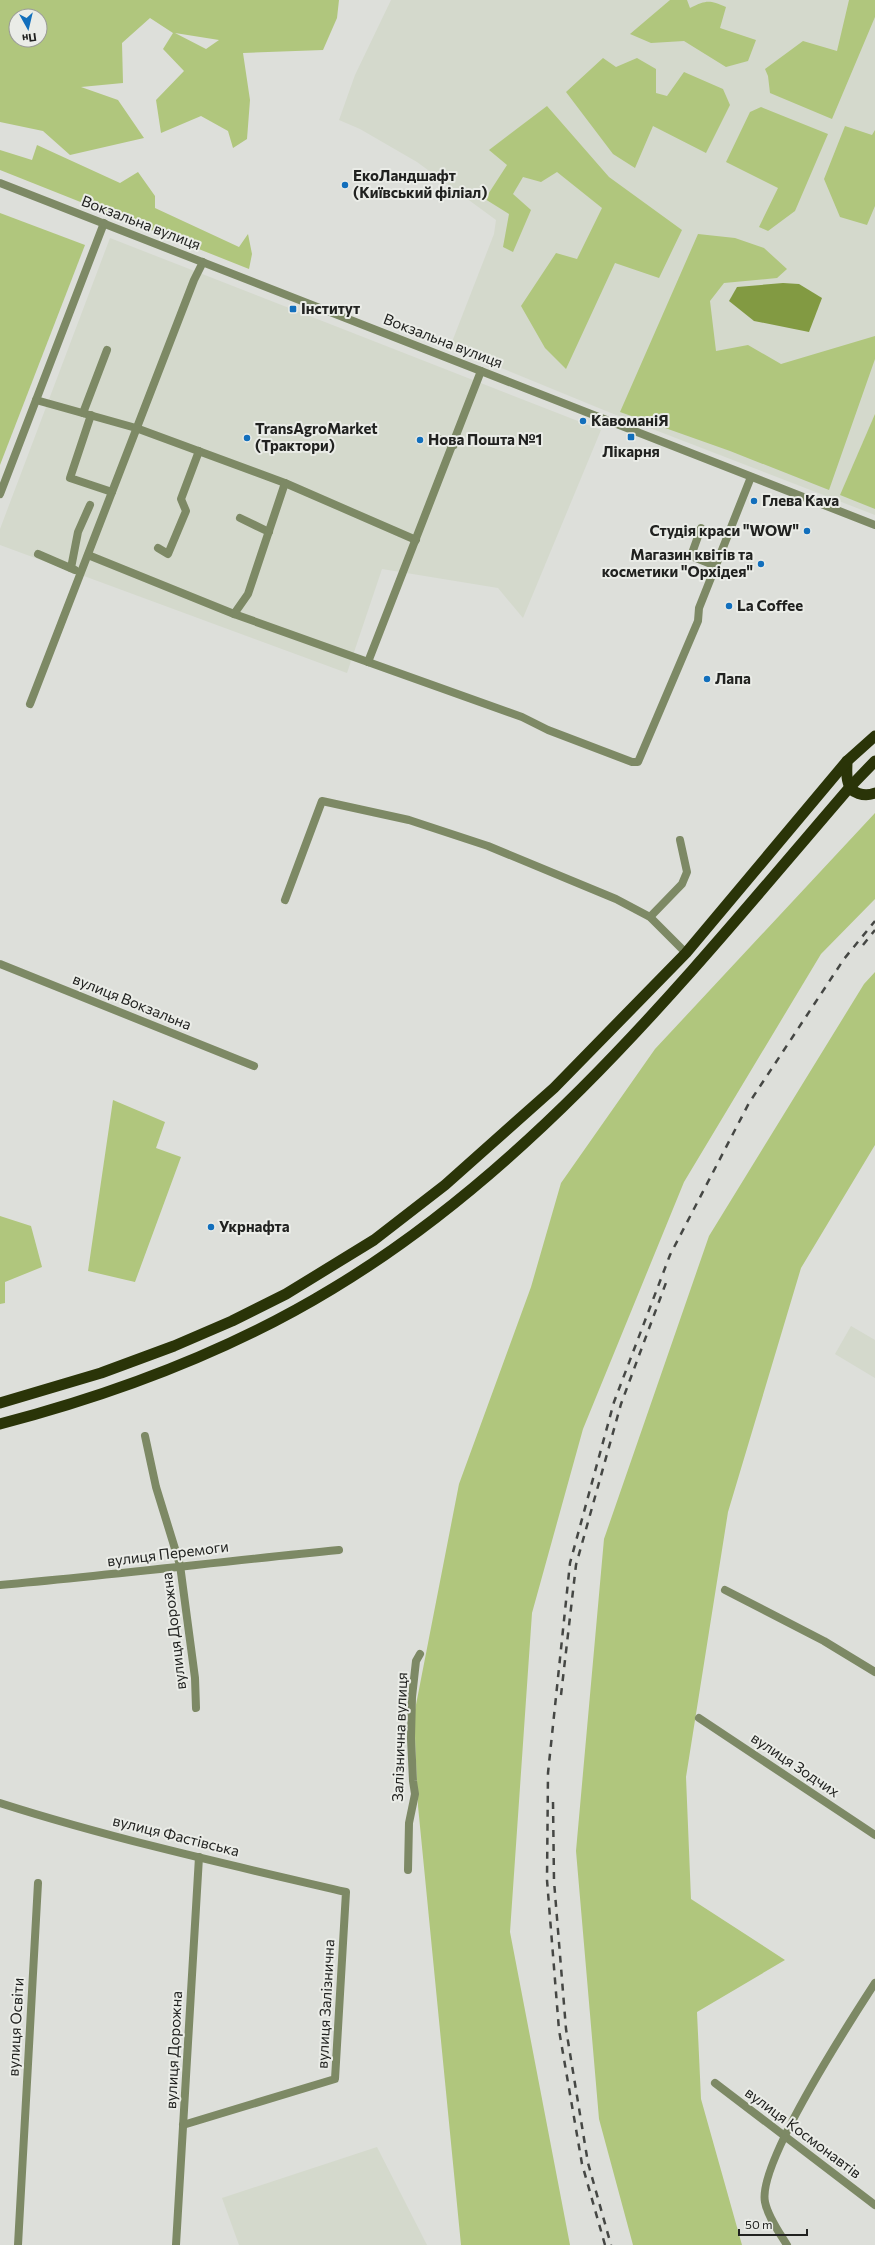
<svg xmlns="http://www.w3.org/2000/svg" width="875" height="2245" font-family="Commissioner,sans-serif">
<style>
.built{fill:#d4d9cc}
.green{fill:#b0c67d;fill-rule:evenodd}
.water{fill:#829a42}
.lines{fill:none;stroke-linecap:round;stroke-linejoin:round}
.minor{stroke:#7d8965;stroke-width:8}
.tertiary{stroke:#7d8965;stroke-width:8}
.trunk{stroke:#2a3408;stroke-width:11}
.rail{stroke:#454744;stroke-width:2.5;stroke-dasharray:7 7;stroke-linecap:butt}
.poi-dot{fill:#126fbc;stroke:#eaece7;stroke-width:1.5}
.labels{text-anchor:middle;stroke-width:4;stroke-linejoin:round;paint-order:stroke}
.poi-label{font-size:15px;font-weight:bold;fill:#212220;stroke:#eaece7;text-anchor:start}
.street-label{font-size:15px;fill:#212220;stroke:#eaece7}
</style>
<rect width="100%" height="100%" fill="#dddfda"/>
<g class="built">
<polygon points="391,0 875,0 875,515 611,413 450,347 494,234 496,220 417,162 360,129 339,120 355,75"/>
<polygon points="110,238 601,430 523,618 498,588 382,569 347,673 0,545 0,529"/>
<polygon points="851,1326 875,1340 875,1378 835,1354"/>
<polygon points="377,2147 427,2245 239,2245 222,2198"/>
</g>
<g class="green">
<path d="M 0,0 L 339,0 L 337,18 L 323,50 L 243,53 L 250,100 L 247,139 L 233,148 L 228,131 L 201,116 L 161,133 L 156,100 L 184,71 L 163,49 L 173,33 L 150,18 L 122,43 L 123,83 L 81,87 L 118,100 L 144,138 L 70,155 L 43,131 L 0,122 ZM 16,16 L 40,16 L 40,40 L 16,40 ZM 175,33 L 219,40 L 206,49 Z"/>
<path d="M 670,0 L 687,0 L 690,8 C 707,0 709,0 726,7 L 720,28 L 756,40 L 748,61 L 726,67 L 684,41 L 651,43 L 630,34 Z"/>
<polygon points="849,0 875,0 875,17 832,119 770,93 768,76 765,69 803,41 837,51"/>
<polygon points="603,58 616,67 637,58 656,69 656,93 667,96 684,72 723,89 730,105 706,153 653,126 635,168 613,154 566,92"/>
<polygon points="547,106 609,177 682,230 659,278 615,263 566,369 545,348 521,306 556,253 577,259 602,208 557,172 541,182 523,177 513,194 531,210 513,252 503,247 509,214 485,199 507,165 489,150"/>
<polygon points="761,107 828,134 795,211 768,231 759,227 778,188 726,162 750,112"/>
<polygon points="845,126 872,135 875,130 875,206 867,225 840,217 824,179"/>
<polygon points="37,145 120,183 138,172 155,196 155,208 239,247 248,234 252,254 249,269 0,170 0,150 32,160"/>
<polygon points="0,213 85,245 0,465"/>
<polygon points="698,234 735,238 764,248 787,269 777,278 724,283 710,301 716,351 748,345 781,364 875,336 875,359 829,490 730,451 620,412"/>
<polygon points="875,414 875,509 840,495"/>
<polygon points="875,813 875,899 821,954 684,1182 583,1429 532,1613 510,1932 570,2245 461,2245 418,1806 414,1715 459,1484 531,1287 561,1183 655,1049"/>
<polygon points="875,972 875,1145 801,1268 728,1512 686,1777 691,1899 785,1960 697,2012 701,2099 742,2245 633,2245 599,2119 576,1851 604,1539 709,1236 864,984"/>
<polygon points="113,1100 165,1122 156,1148 181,1157 135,1282 88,1271"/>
<polygon points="0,1216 31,1226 42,1267 5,1282 5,1303 0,1304"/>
</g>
<polygon class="water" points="783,283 799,284 822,298 809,332 754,321 729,301 737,287"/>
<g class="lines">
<g class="minor">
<polyline points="36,400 136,428 285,483 416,540"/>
<polyline points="83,413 107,350"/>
<polyline points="91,415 70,478 112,492"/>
<polyline points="439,439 454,445"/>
<polyline points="0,494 104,223"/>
<polyline points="240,518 269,532"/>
<polyline points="701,528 691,556 716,566"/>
<polyline points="158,548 168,554 186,511 181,499 199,451"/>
<polyline points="38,554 75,570"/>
<polyline points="88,555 234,614 522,717 548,730 632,762 638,762 698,621 699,608 751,477"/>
<polyline points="71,568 78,532 90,505"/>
<polyline points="234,614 248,594 285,483"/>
<polyline points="368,662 481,371"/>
<polyline points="30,704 194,280 203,262"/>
<polyline points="285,900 322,801 409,820 488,846 616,899 650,917 686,953"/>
<polyline points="650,917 682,884 687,872 680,840"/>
<polyline points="0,964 254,1066"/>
<polyline points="145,1436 156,1487 180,1565 195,1678 196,1708"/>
<path d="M 0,1585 C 113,1575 226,1561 339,1550"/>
<polyline points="725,1590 824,1641 875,1672"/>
<polyline points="699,1718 875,1835"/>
<path d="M 0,1803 C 113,1839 230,1865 346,1892 L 335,2079 L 183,2125"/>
<polyline points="408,1870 409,1823 415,1794 413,1781 411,1738 412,1697 416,1661 420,1654"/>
<polyline points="715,2083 875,2205"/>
<polyline points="18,2245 38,1883"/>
<polyline points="176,2245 199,1857"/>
<path d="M 787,2245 C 779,2232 768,2217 765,2202 C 757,2164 851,2020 875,1983"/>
</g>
<polyline class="tertiary" points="0,183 875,525"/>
<g class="trunk">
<path d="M 847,761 C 847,768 846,776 848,782 C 850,794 865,797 875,793"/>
<polyline points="0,1403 101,1373 174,1346 232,1321 286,1294 374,1240 445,1185 554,1088 686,953 847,761 875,736"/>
<path d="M 0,1424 C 115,1394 230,1351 332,1289 C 540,1164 694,968 850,787 L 875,761"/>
</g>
<g class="rail">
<polyline points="863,945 875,930"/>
<polyline points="561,1695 576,1565 621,1404 667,1280"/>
<polyline points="553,1802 554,1881 566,2029 588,2163 611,2245"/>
<polyline points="605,2245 582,2164 559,2030 547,1880 548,1773 570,1563 614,1402 670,1255 749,1103 844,959 875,921"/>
</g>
</g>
<g class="poi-dot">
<circle cx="345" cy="185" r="4"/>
<rect x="289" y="305" width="8" height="8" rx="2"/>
<circle cx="583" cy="421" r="4"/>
<rect x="627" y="433" width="8" height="8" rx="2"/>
<circle cx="247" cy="438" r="4"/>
<circle cx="420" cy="440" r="4"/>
<circle cx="754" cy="501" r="4"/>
<circle cx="807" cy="531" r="4"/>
<circle cx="761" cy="564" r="4"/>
<circle cx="729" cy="606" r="4"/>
<circle cx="707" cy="679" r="4"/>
<circle cx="211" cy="1227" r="4"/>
</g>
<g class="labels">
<g class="poi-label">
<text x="353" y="181">ЕкоЛандшафт<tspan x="353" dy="17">(Київський філіал)</tspan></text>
<text x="301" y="314">Інститут</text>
<text x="591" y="426">КавоманіЯ</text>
<text x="255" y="434">TransAgroMarket<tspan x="255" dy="17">(Трактори)</tspan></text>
<text x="428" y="445">Нова Пошта №1</text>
<text x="631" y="457" text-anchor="middle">Лікарня</text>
<text x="762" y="506">Глева Kava</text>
<text x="799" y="536" text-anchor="end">Студія краси "WOW"</text>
<text x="753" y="560" text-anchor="end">Магазин квітів та<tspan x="753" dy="17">косметики "Орхідея"</tspan></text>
<text x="737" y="611">La Coffee</text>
<text x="715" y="684">Лапа</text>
<text x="219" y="1232">Укрнафта</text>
</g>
<g class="street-label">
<text transform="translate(141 223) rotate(21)" y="5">Вокзальна вулиця</text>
<text transform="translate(443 341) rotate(21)" y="5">Вокзальна вулиця</text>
<text transform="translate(132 1002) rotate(22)" y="5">вулиця Вокзальна</text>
<text transform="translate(168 1554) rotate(-7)" y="5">вулиця Перемоги</text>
<text transform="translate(174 1631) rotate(-97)" y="5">вулиця Дорожна</text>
<text transform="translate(400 1737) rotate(-88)" y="5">Залізнична вулиця</text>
<text transform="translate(795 1765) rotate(34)" y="5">вулиця Зодчих</text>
<text transform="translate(176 1836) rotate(14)" y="5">вулиця Фастівська</text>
<text transform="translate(326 2004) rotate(-87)" y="5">вулиця Залізнична</text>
<text transform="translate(16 2027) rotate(-87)" y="5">вулиця Освіти</text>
<text transform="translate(174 2050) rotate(-87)" y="5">вулиця Дорожна</text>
<text transform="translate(803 2133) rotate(37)" y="5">вулиця Космонавтів</text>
</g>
</g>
<g transform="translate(28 28) rotate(172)"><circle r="19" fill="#eaece7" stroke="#9a9b97"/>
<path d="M0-3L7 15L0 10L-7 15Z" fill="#126fbc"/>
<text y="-6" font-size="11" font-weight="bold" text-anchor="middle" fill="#212220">Пн</text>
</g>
<path d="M739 2229v6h68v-6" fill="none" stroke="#212220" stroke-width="2"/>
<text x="745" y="2229" font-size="12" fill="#212220" stroke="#eaece7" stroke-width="3" paint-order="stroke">50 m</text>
</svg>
